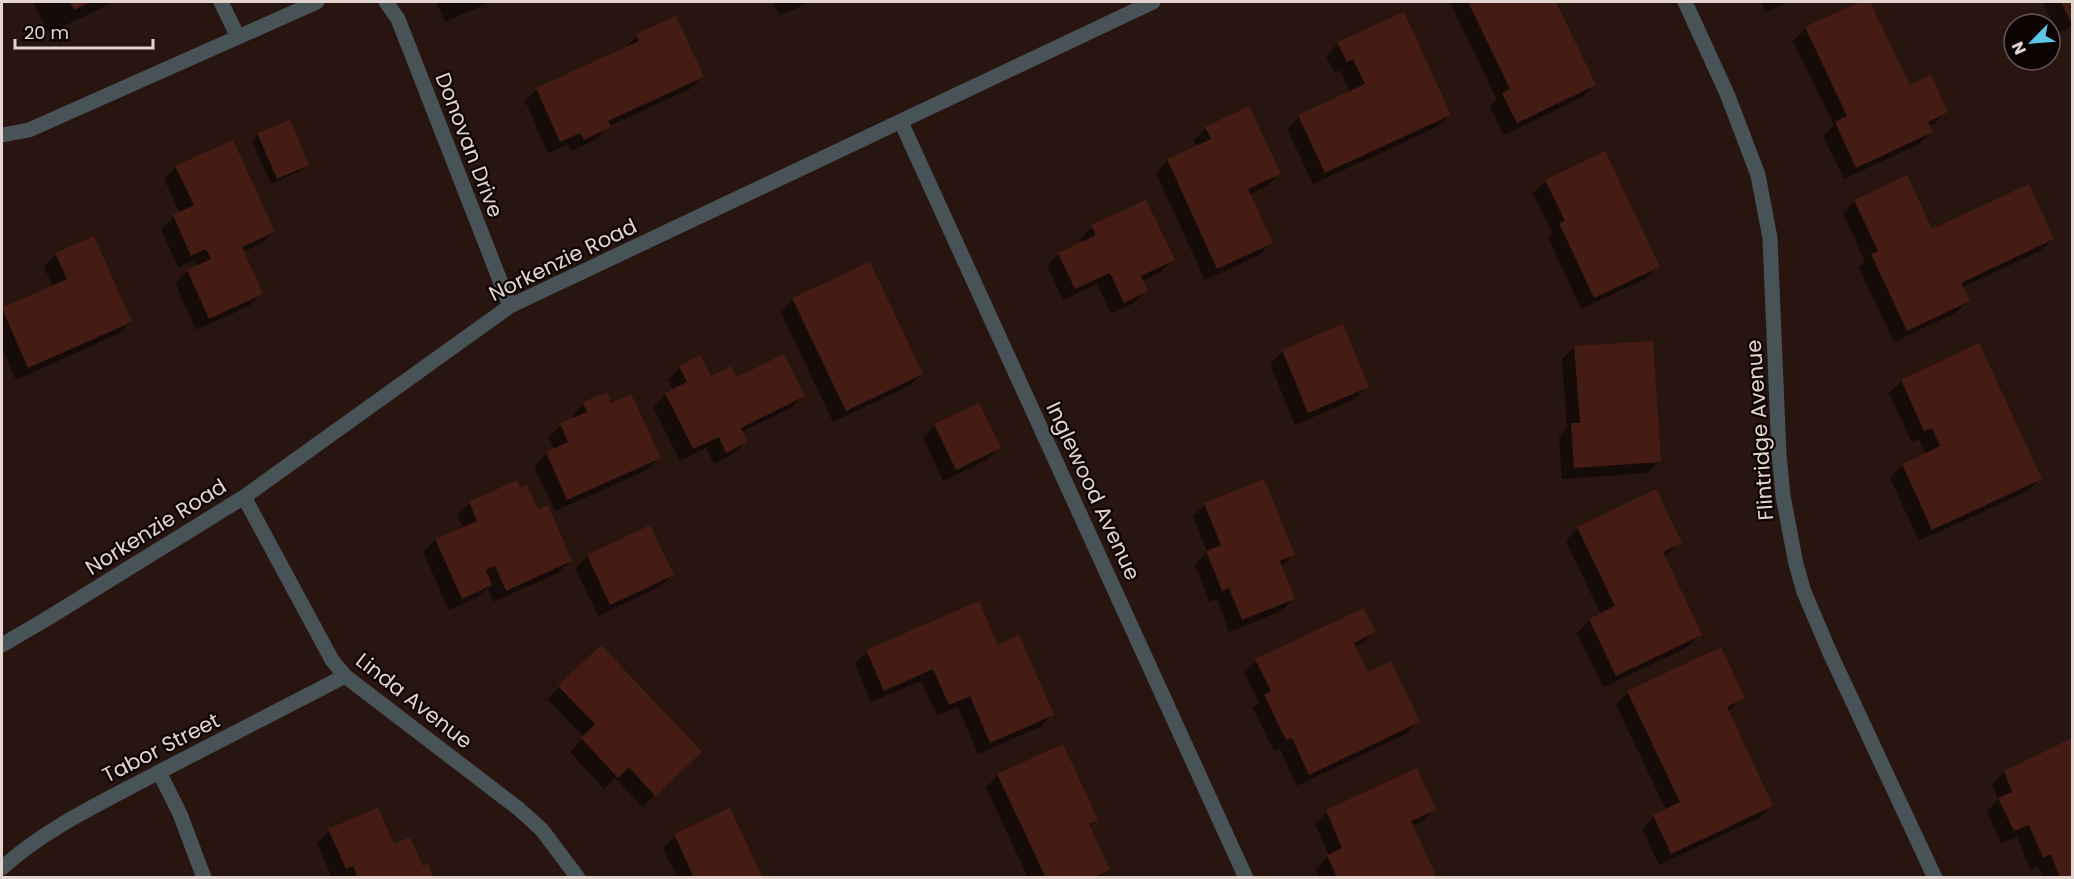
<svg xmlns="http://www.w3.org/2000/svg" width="2074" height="879" font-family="Poppins,sans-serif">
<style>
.shadow{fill:#0007}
.building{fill:#441c13}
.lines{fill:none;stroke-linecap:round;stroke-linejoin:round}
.service{stroke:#475357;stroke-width:15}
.minor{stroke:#475357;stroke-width:15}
.tertiary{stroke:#475357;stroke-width:15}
.labels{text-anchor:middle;stroke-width:4.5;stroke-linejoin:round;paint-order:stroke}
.street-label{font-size:21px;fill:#e3d4d0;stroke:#0c0403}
</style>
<rect width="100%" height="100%" fill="#291510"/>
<g class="shadow">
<polygon points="33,2 110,2 104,7 49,33"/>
<polygon points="436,2 491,2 445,22"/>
<polygon points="772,2 810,2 780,16"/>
<polygon points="1450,2 1555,2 1594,85 1582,97 1504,135 1490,106 1497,100"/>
<polygon points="1761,2 1789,2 1766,12"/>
<polygon points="1864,2 1868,2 1909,87 1946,112 1934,124 1929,127 1931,132 1919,144 1844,179 1823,136 1834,125 1793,41 1806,29"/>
<polygon points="2043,2 2072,2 2072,26 2058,33"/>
<polygon points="637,36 702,77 690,89 609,126 597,139 571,151 568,144 548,153 525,101 537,89 625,48"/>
<polygon points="1338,43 1450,115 1437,127 1313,184 1287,129 1299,117 1351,93 1340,70 1334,73 1326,56"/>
<polygon points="1206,128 1279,174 1267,186 1249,195 1271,242 1259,255 1205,280 1156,173 1168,160 1197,147 1194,140"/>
<polygon points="258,135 307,165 301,171 271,184 252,141"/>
<polygon points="176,167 274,232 261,244 243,252 261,294 249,306 196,330 175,283 188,271 197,267 194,260 178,267 161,229 173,217 180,214 164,179"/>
<polygon points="1546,181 1658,267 1645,279 1581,309 1548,237 1552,232 1533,193"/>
<polygon points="1855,201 1932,231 2052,239 2040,251 1961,288 1968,301 1955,313 1894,342 1859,268 1865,262 1843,213"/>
<polygon points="1092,227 1173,260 1161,272 1142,281 1146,291 1134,303 1111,314 1097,284 1063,300 1047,266 1059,254 1082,244 1080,239"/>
<polygon points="56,254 131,322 118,334 16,380 2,348 2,310 53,287 44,267"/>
<polygon points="793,299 921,374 909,386 833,422 781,312"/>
<polygon points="1342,326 1367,387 1355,399 1295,425 1270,364 1282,352"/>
<polygon points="1575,347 1660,461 1647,473 1562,479 1559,437 1567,428 1562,359"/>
<polygon points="680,367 710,378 737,379 803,396 791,408 741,432 746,442 733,454 714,464 706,448 680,461 653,407 666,394 673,391 668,380"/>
<polygon points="1902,381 2040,479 2028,491 1919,541 1890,478 1902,466 1926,454 1919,439 1912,443 1889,393"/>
<polygon points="584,404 610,405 659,458 647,470 555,511 534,466 547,454 554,450 549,437 561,425 573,419 572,416"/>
<polygon points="935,425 999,448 987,460 943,481 923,438"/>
<polygon points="520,490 537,512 570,561 558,573 493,602 488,588 478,597 449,610 423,552 435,540 463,528 457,515 470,503"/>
<polygon points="1205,504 1293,555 1281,567 1293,599 1281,611 1229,632 1217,599 1209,602 1195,565 1207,552 1193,516"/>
<polygon points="1578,528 1680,543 1664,557 1700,635 1688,647 1604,687 1577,633 1590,620 1601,615 1566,541"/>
<polygon points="588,556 672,575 660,587 598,616 575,568"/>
<polygon points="1374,632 1362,644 1354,647 1368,674 1418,721 1406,734 1297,786 1280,749 1274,751 1253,708 1259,702 1244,673 1256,661"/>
<polygon points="997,647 1052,715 1040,727 978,754 958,707 937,716 921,681 871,702 855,664 867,651"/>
<polygon points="600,648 687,764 642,807 615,778 604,789 570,752 584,737 547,699"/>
<polygon points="1628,692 1743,698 1727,712 1772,805 1759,818 1659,865 1642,829 1654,816 1666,810 1616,705"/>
<polygon points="2072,740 2072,878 2043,878 2038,866 2030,869 2017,837 2001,843 1987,811 1998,799 1992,784 2005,772"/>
<polygon points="998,775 1096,819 1089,827 1108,869 1100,878 1028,878 986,788"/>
<polygon points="1434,809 1422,822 1412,826 1436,878 1319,878 1315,869 1329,856 1315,824 1327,812"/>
<polygon points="329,831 393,846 433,878 332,878 317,843"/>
<polygon points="675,836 761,878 677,878 663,848"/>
</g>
<g class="building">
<polygon points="70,2 91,2 74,10"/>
<polygon points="1468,2 1556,2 1596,85 1517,123 1502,93 1510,89"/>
<polygon points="1860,2 1870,2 1910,85 1931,75 1948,112 1928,122 1933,132 1856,168 1835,122 1847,116 1805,27"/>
<polygon points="2061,2 2072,2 2072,21 2071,22"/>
<polygon points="1404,12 1451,115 1325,173 1298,115 1365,84 1353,59 1347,62 1337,42"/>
<polygon points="676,16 704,77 608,121 611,127 584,140 580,133 560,142 536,88 639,41 636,34"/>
<polygon points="1249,106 1281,174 1248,189 1273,243 1217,269 1167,159 1211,139 1205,127"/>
<polygon points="290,120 309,165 277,179 257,133"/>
<polygon points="233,140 275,232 242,247 263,294 209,319 187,270 211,259 206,249 191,256 173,215 194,205 175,166"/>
<polygon points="1605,151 1660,267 1594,298 1559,223 1565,221 1545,180"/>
<polygon points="1907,175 1932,229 2029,184 2054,239 1961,283 1970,301 1907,331 1871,254 1878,251 1854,200"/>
<polygon points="1146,200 1175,260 1141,276 1148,291 1124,303 1110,273 1075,289 1058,253 1096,235 1091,225"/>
<polygon points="94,236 132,322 28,368 2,308 67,279 55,253"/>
<polygon points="870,262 923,374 846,411 792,298"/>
<polygon points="1343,324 1369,387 1308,413 1282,350"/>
<polygon points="1653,341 1661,462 1574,468 1571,423 1580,423 1574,346"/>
<polygon points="1979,343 2042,479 1932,530 1902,464 1940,446 1932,428 1924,431 1901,380"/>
<polygon points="784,354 805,396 741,428 747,442 726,453 719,437 693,449 665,393 687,382 679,366 701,355 711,376 731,366 737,377"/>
<polygon points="607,392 611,403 631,394 661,458 567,500 546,452 568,442 560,423 587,412 583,402"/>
<polygon points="979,403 1001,448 956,470 934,424"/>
<polygon points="1264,479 1295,555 1280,561 1295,599 1242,620 1229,588 1222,591 1206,551 1221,545 1204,503"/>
<polygon points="517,480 520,488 527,485 538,510 548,505 572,561 506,591 495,566 486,570 492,585 462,599 435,539 477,521 469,502"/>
<polygon points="1656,489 1682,543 1663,552 1702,635 1616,676 1589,619 1615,606 1577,527"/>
<polygon points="650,525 674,575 610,605 587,555"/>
<polygon points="979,601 998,645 1019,635 1054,715 990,743 970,696 949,705 933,669 884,691 866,650"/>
<polygon points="1364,608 1376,632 1354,643 1368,672 1391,661 1420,722 1309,775 1292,738 1286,740 1264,695 1271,691 1255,659"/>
<polygon points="601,645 702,752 655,796 629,767 618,778 581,738 595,724 558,686"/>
<polygon points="1721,647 1745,698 1727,707 1773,806 1671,854 1653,815 1680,802 1627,691"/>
<polygon points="2072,738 2072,878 2060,878 2051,854 2043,858 2029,825 2014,831 1998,798 2012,792 2004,771"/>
<polygon points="1063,744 1098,820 1089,824 1110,870 1093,878 1046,878 997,774"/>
<polygon points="1417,768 1436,810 1411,821 1437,878 1337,878 1327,855 1342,848 1326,810"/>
<polygon points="378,808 394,844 410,837 423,866 428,863 434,878 358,878 353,866 346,869 328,829"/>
<polygon points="730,808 763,878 694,878 674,834"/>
</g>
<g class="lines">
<g class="service">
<polyline points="221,2 238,37"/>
<path d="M 2,868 C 47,827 105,801 159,772 L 180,814 L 204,878"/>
</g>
<g class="minor">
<polyline points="386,2 398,19 510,306"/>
<polyline points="1685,2 1728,96 1758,175 1770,238 1779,454 1783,496 1796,564 1804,592 1830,653 1935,878"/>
<polyline points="901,122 1246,878"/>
<polyline points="2,135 29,130 317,2"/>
<polyline points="244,497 332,660 345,676 519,809 542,830 578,878"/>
<polyline points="159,772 345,676"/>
</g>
<polyline class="tertiary" points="2,645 48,618 244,497 510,306 1153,2"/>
</g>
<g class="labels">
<g class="street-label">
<text transform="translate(469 145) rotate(69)" y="7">Donovan Drive</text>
<text transform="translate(563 260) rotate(-26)" y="7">Norkenzie Road</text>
<text transform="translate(1760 430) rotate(-94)" y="7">Flintridge Avenue</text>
<text transform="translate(1093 491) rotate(65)" y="7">Inglewood Avenue</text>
<text transform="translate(156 527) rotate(-32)" y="7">Norkenzie Road</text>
<text transform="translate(414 701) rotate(38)" y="7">Linda Avenue</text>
<text transform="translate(161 748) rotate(-27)" y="7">Tabor Street</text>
</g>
</g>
<rect width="2074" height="879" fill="none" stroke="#e3d4d0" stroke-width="6"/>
<g transform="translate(2032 42) rotate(245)"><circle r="28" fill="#0c0403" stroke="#625755" stroke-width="1.5"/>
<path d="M0-4.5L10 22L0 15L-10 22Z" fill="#5cc7e8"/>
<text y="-9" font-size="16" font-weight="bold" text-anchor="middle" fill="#e3d4d0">N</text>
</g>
<path d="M15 39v9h138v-9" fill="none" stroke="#e3d4d0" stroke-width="3"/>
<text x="24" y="39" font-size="18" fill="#e3d4d0" stroke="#0c0403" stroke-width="4.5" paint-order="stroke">20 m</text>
</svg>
